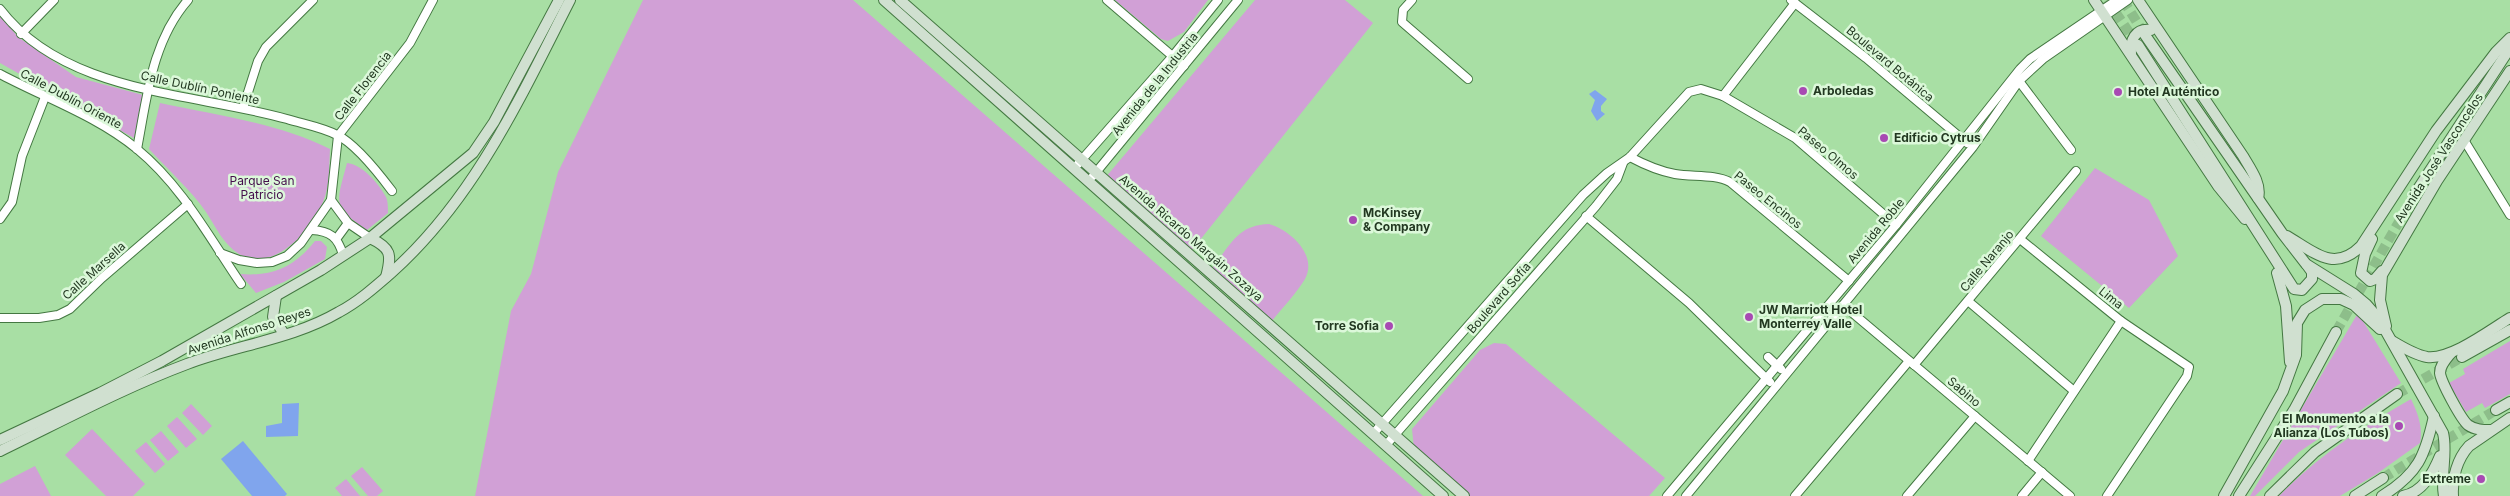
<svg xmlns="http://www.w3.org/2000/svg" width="2510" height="496" font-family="Inter,sans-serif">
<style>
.green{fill:#d1a0d6}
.water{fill:#80a5ed}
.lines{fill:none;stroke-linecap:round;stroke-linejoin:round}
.secondary-tunnel{stroke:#8dbe8a;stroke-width:10;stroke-dasharray:10 5;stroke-linecap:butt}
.street-casing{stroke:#447842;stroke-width:10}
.secondary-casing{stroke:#447842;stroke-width:12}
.street{stroke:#fff;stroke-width:8}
.secondary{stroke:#d0e0d0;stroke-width:10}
.poi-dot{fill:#a84ab3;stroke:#dcf8da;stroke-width:2}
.labels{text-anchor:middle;stroke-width:5;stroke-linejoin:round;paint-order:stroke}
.street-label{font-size:12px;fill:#223821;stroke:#dcf8da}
.poi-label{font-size:12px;font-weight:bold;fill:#223821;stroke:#dcf8da;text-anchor:start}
.park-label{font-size:12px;fill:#440e4b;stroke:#dcf8da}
</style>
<rect width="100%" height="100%" fill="#a8dfa4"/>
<g class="green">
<polygon points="643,0 853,0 1423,496 475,496 511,311 531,274 558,172"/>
<polygon points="1115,0 1208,0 1184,32 1168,41 1161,39"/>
<polygon points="1255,0 1345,0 1373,23 1192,250 1105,178"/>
<polygon points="0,15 18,37 76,77 143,95 134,138 0,63"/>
<path d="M 160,103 C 216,115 278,123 330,149 C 329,166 330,186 323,202 C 312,231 272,274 239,254 C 223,244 216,227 206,212 C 191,190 168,170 149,149 Z"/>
<path d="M 347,163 C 362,164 379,184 386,197 C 388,201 388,208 388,213 L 367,230 C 331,206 337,202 347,163 Z"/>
<polygon points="2095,168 2149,200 2178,256 2129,308 2041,236"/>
<path d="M 1269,224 C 1290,230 1318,255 1305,279 C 1296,294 1282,308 1271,322 L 1212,268 C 1231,245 1237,225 1269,224 Z"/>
<path d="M 315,241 L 321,241 L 327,247 L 325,259 L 284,282 L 256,293 L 240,274 C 274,277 295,266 315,241 Z"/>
<polygon points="2358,313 2401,383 2299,452 2255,496 2250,496"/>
<polygon points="2510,341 2510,394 2485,408 2482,403 2466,412 2449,383 2465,374 2463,369"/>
<polygon points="1494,343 1506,344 1665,478 1649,496 1468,496 1414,449 1412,429 1480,350"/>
<path d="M 2411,399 C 2418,414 2423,427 2420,443 L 2378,473 L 2340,496 L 2279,496 C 2318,456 2362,427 2411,399 Z"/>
<polygon points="191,404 212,426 203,435 182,413"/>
<polygon points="177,417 197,439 186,448 167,426"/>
<polygon points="92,429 145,484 133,496 106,496 65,455"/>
<polygon points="161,431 179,452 168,461 150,440"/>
<polygon points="146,442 165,464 155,473 135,451"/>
<polygon points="35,466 51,496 0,496 0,484"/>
<polygon points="362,467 383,491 377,496 368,496 351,476"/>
<polygon points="346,479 360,496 342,496 335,488"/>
</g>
<g class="water">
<polygon points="1595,90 1607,99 1601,106 1601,111 1605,114 1597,121 1591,111 1595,100 1589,94"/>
<polygon points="299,403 298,436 266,437 266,426 282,423 282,404"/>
<polygon points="243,441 287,494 285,496 252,496 221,459"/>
</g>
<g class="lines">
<g class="secondary-tunnel">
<polyline points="2107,0 2137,44"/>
<polyline points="2123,0 2145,35"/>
<polyline points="2336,332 2416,192"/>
<polyline points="2397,394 2462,357"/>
<polyline points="2383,478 2496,410"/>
</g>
<g class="street-casing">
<g id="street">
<polyline points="1107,0 1184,66"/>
<polyline points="1412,0 1403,10 1402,22 1468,79"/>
<polyline points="1791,0 1866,58 1967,143"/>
<path d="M 0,9 C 65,94 191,92 287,119 C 303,124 322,127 337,135 C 356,144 380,175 392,191"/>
<polyline points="21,34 54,0"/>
<path d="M 0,74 C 45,98 97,116 137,149 C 182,186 209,237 241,284"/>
<polyline points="2019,81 2071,150"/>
<polyline points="1723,96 1795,3"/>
<polyline points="243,108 258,61 266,47 313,0"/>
<polyline points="2464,140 2510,215"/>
<path d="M 137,149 C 147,97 152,41 188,0"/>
<path d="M 1630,157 C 1645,165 1659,171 1675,174 C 1693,177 1715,174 1730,182 L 1849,281"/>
<polyline points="1078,164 1172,57 1218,0"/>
<polyline points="1093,176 1238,0"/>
<polyline points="331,200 348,223 370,238"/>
<polyline points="1586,216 1689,303 1770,382"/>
<polyline points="0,219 12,202 22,156 45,97"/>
<path d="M 312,230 C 330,231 338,237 343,255"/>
<polyline points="337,238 348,223"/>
<polyline points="2020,239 2121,321 2189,367 2187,376 2107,496"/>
<polyline points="220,253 239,260 257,263 272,262 287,256 301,243 331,200 338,136 410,43 433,0"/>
<polyline points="1968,301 2074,391"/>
<polyline points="1843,305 2070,496"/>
<polyline points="0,318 39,318 58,315 70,309 102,278 188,204"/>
<polyline points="1768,357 1781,369"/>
<polyline points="1914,365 2076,171"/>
<polyline points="1373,434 1583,195 1607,173 1630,157 1689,92 1701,89 1723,96 1795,138 1896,225"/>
<polyline points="1386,445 1596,206 1617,179 1623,163"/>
<polyline points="2028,461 2121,321"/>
<polyline points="1667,496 1896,225 2020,69 2030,59 2117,0"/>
<polyline points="1686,496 1973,147 2019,81 2043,59 2128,0"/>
<polyline points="1795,496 1909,361"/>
<polyline points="1907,496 1975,416"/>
<polyline points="2022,496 2042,472"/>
</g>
</g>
<g class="secondary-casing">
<g id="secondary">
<polyline points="884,0 1443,496"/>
<polyline points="900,0 1464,496"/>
<polyline points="2094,0 2218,186 2245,219"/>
<path d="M 2138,0 L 2243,156 C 2250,168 2262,184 2258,198"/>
<path d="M 2145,35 L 2282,233 L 2306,264 L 2354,294 L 2366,304 L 2379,319 L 2443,433 C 2448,453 2440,474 2444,496"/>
<polyline points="2138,45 2294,289 2302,290 2312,279 2312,272 2307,265"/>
<path d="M 2131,54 C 2130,40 2135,28 2151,30"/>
<polyline points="2416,192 2510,48"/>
<path d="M 2287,236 C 2314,252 2334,273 2361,246 L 2436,131 L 2496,52 L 2510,38"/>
<path d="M 370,238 C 391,248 392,254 386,277"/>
<polyline points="2372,239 2365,254 2361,273 2370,281 2375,279 2382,271"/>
<polyline points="2277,273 2286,306 2290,362"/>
<polyline points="276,296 273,317 284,334"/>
<polyline points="2386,326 2380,300 2382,275 2437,181 2510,71"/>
<path d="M 2392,341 C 2402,347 2415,355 2427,357 C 2451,360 2490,330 2510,318"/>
<path d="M 2451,353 C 2446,359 2440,365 2440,373 C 2441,382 2461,419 2468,425 C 2475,430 2483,430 2491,430"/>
<polyline points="2462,357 2510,330"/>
<polyline points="2496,410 2510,402"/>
<polyline points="0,440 100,393 162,361 321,270 370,238 473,153 494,122 559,0"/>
<path d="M 0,451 C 62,421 123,388 187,364 C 237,345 293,339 339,312 C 358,302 375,287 391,273 C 475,198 520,98 570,0"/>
<polyline points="2224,496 2283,391 2296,355 2297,323 2305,310 2322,299 2341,299 2354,305 2380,329"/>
<polyline points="2239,496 2294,410 2336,332"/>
<polyline points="2270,496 2315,452 2397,394"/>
<polyline points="2355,496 2383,478"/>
<path d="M 2382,496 C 2418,474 2425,456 2434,416"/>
<path d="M 2403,496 C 2423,492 2433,473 2440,456"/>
<path d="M 2453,496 C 2452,478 2457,459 2469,446 L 2510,418"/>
</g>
</g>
<use href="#street" class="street"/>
<use href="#secondary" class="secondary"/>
</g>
<g class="poi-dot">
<circle cx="1803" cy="91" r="5"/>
<circle cx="2118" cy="92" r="5"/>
<circle cx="1884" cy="138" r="5"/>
<circle cx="1353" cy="220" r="5"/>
<circle cx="1749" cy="317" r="5"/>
<circle cx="1389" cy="326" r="5"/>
<circle cx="2399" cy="426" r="5"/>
<circle cx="2481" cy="479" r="5"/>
</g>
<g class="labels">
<g class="street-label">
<text transform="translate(1890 64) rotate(40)" y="4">Boulevard Botánica</text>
<text transform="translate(1155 84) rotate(-51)" y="4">Avenida de la Industria</text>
<text transform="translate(363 86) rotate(-52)" y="4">Calle Florencia</text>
<text transform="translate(200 88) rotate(12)" y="4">Calle Dublín Poniente</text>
<text transform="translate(71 99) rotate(28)" y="4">Calle Dublín Oriente</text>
<text transform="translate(1828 153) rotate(40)" y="4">Paseo Olmos</text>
<text transform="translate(2439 158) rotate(-57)" y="4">Avenida José Vasconcelos</text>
<text transform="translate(1768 200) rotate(39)" y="4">Paseo Encinos</text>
<text transform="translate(1876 231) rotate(-50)" y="4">Avenida Roble</text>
<text transform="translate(1191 238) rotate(41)" y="4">Avenida Ricardo Margáin Zozaya</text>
<text transform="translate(1987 261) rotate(-50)" y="4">Calle Naranjo</text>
<text transform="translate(94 271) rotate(-42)" y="4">Calle Marsella</text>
<text transform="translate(1499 298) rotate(-49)" y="4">Boulevard Sofía</text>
<text transform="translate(2111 298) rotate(39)" y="4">Lima</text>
<text transform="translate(249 331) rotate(-18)" y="4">Avenida Alfonso Reyes</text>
<text transform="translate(1964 392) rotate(40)" y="4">Sabino</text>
</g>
<g class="poi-label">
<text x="1813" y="95">Arboledas</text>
<text x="2128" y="96">Hotel Auténtico</text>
<text x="1894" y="142">Edificio Cytrus</text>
<text x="1363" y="217">McKinsey<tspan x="1363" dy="14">&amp; Company</tspan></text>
<text x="1759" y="314">JW Marriott Hotel<tspan x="1759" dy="14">Monterrey Valle</tspan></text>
<text x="1379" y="330" text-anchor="end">Torre Sofia</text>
<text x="2389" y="423" text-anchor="end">El Monumento a la<tspan x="2389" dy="14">Alianza (Los Tubos)</tspan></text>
<text x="2471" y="483" text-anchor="end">Extreme</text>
</g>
<g class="park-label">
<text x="262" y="185">Parque San<tspan x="262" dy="14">Patricio</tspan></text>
</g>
</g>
</svg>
